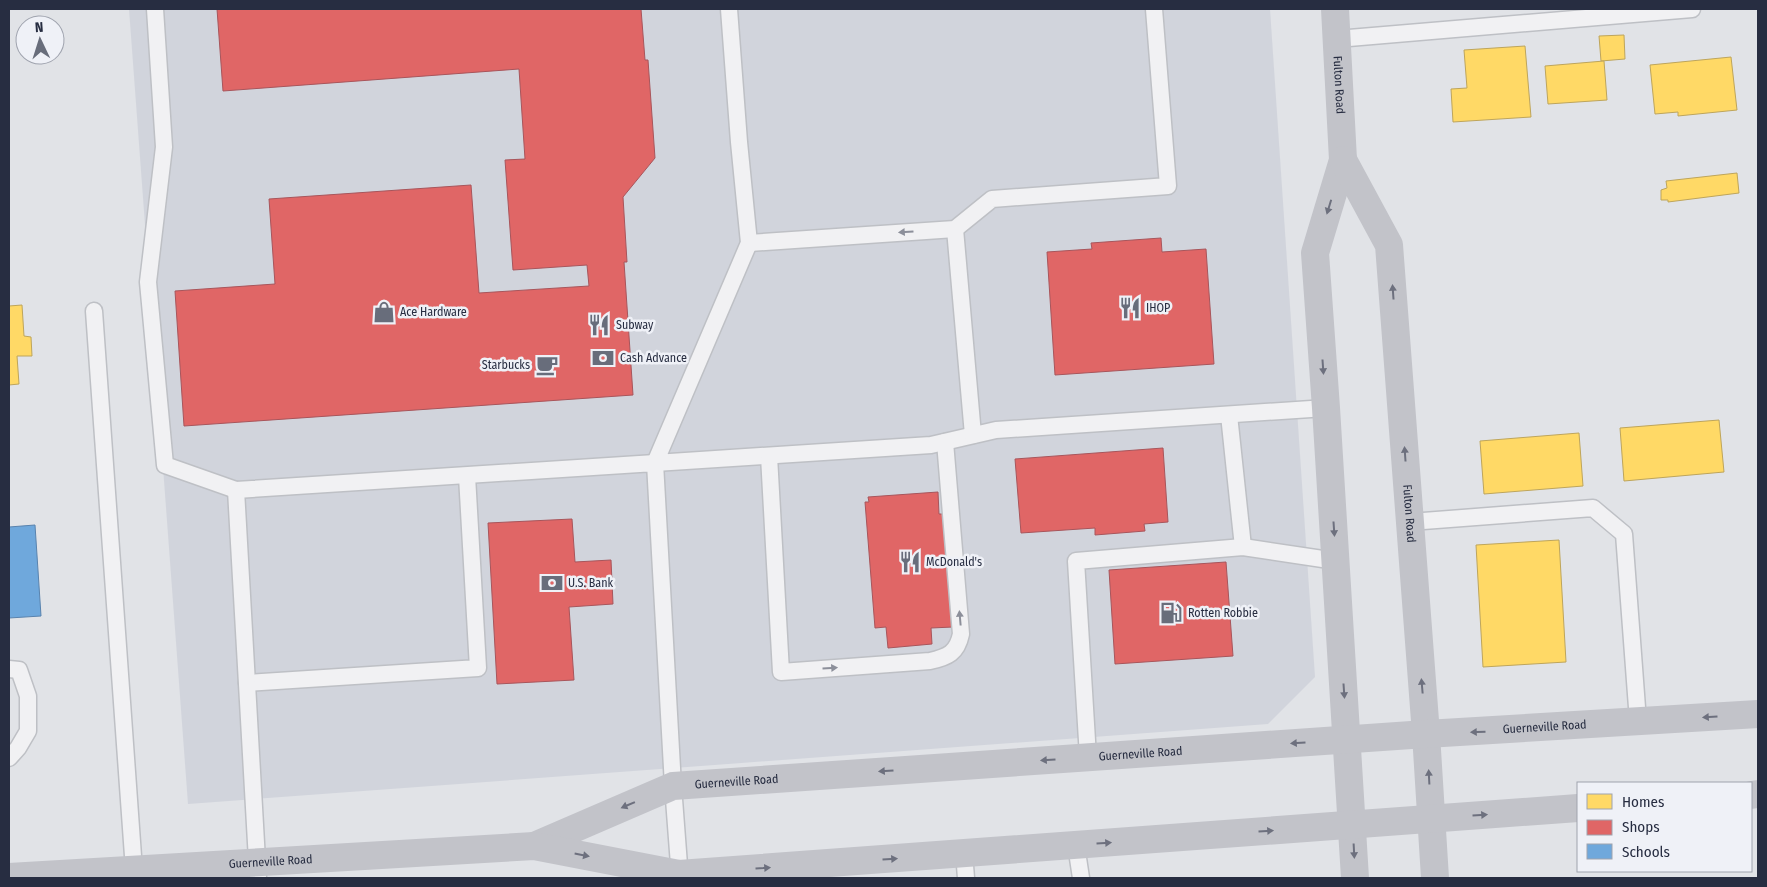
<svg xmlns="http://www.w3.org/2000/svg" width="1767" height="887" font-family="'Fira Sans Condensed',sans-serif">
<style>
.built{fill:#d1d4dc}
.homes{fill:#ffd966;stroke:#bea55b}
.shops{fill:#e06666;stroke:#a8555b}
.schools{fill:#6fa8dc;stroke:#5983ae}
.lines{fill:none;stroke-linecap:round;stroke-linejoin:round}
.lane-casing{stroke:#bec0c5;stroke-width:19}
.lane{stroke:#f1f1f3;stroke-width:16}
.secondary{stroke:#c2c3c9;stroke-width:28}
.oneway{fill:#6d707e}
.oneway2{fill:#8c8f9a}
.labels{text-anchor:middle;stroke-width:5;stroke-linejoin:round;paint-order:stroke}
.street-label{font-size:12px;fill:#272d41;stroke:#eff1f7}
.poi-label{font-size:12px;fill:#272d41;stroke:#eff1f7;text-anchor:start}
</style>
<rect width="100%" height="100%" fill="#e1e3e7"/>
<polygon class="built" points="129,9 1270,9 1315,677 1268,724 188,804"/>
<g class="homes">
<polygon points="1624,35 1625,59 1601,61 1599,36"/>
<polygon points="1525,46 1531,117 1453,122 1451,89 1467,88 1464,50"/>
<polygon points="1731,57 1737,110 1678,116 1678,112 1655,114 1650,65"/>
<polygon points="1604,61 1607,100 1548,104 1545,66"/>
<polygon points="1737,173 1739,193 1668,202 1668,200 1661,200 1661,190 1667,188 1666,181"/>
<polygon points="22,305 24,336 31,337 32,356 17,356 19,384 9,385 9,306"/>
<polygon points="1719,420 1724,472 1624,481 1620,428"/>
<polygon points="1579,433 1583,486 1484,494 1480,441"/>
<polygon points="1559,540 1566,662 1483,667 1476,545"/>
</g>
<g class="shops">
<polygon points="217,9 641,9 645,60 648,60 655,158 623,197 627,262 624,262 633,395 184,426 175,291 275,284 269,199 471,185 479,293 589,286 587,265 513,270 505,160 525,159 519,69 223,91"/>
<polygon points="1161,238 1162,252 1206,249 1214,364 1055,375 1047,252 1092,249 1091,243"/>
<polygon points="1163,448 1168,522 1144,524 1145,531 1095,535 1095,528 1021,533 1015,459"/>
<polygon points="938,492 939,514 947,514 953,627 931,628 932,644 888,648 886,627 875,628 865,502 869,502 868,497"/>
<polygon points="572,519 575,562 611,560 613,604 569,607 574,680 497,684 488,523"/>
<polygon points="1226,562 1233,656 1115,664 1109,570"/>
</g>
<polygon class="schools" points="35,525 41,616 9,618 9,527"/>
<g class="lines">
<g class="lane-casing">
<g id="lane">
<polyline points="155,9 164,147 148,282 165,465 236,490"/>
<polyline points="729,9 739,142 749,243 655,463 931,445 996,430 1326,408"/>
<polyline points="1337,39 1692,9"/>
<polyline points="955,229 973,435"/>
<polyline points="749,243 955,229 992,199 1168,186 1154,9"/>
<polyline points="94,311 134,870"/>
<polyline points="1229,415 1243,547"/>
<path d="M 769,456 L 781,672 L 930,661 C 948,657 957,653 961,634 L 945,442"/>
<polyline points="1410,522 1593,508 1624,534 1638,721"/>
<polyline points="9,669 19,670 28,696 28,731 18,748 9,758"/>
<polyline points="247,683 478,668 467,476"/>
<polyline points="1088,757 1076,561 1243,547 1336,561"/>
<polyline points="1076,845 1081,878"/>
<polyline points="964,853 966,878"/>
<polyline points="258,878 236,490 655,463 673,786 680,878"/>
</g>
</g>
<use href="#lane" class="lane"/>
<g class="secondary">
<path id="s1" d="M 1335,9 L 1343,160 L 1315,253 L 1326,408 L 1355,878"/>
<path id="s2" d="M 1343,160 L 1389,245 L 1426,734 L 1435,878"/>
<polyline points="1751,795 1758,794"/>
<path id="s3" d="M 534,846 L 673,786 L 1426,734 L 1758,714"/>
<path id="s4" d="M 9,877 L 534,846 L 679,874 L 1578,808"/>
</g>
</g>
<defs><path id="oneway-solid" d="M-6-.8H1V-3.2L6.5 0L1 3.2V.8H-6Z" transform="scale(1.25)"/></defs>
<g class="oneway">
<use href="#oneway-solid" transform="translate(1329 207) rotate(107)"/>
<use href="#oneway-solid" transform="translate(1393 292) rotate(-94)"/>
<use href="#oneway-solid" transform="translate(1323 367) rotate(86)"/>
<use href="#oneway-solid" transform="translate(1405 454) rotate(-94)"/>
<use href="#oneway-solid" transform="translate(1334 529) rotate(86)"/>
<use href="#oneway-solid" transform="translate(1422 686) rotate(-95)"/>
<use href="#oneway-solid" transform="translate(1344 691) rotate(86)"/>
<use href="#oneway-solid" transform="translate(1710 717) rotate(176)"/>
<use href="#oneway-solid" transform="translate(1478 732) rotate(178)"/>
<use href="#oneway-solid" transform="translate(1298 743) rotate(176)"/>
<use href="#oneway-solid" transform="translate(1048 760) rotate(176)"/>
<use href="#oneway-solid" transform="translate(886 771) rotate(176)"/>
<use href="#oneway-solid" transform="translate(1429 777) rotate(-93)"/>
<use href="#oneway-solid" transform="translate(628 805) rotate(157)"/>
<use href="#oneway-solid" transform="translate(1480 815) rotate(-4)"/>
<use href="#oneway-solid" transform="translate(1266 831) rotate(-4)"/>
<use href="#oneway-solid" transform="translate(1104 843) rotate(-4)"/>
<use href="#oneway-solid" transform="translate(1354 851) rotate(87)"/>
<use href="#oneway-solid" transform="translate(582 855) rotate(11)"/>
<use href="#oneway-solid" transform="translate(890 859) rotate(-4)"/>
<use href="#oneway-solid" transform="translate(763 868) rotate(-4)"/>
</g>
<g class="oneway2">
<use href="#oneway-solid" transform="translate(906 232) rotate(176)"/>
<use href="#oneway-solid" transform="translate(960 618) rotate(-95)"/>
<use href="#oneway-solid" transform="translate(830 668) rotate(-4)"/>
</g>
<defs>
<g id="restaurant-bare" transform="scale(1.725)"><path d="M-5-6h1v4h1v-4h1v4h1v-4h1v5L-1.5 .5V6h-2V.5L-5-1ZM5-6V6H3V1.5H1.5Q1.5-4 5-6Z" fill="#686d7b" stroke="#eff1f7" stroke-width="2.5" paint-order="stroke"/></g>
<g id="shop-bare" transform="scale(1.725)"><path d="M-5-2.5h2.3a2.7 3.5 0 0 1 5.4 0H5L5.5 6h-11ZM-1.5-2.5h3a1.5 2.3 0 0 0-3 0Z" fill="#686d7b" stroke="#eff1f7" stroke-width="2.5" paint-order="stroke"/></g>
<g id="bank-bare" transform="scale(1.725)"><path d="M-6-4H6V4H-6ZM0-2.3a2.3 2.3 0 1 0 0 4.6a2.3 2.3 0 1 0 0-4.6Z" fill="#686d7b" stroke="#eff1f7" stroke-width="2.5" paint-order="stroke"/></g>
<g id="cafe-bare" transform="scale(1.725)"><path d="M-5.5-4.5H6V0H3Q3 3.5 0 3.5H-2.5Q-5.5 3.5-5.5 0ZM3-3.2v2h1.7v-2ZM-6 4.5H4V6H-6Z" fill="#686d7b" stroke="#eff1f7" stroke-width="2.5" paint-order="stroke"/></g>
<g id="fuel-bare" transform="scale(1.725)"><path d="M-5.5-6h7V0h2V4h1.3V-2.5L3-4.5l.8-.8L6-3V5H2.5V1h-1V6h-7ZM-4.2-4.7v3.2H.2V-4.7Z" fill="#686d7b" stroke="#eff1f7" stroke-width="2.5" paint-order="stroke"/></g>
</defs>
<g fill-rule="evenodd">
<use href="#restaurant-bare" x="1130" y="308"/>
<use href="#shop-bare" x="384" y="312"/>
<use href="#restaurant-bare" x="599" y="325"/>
<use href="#bank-bare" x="603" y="358"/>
<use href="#cafe-bare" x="547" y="365"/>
<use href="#restaurant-bare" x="910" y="562"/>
<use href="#bank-bare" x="552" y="583"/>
<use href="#fuel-bare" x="1171" y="613"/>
</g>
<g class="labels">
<g class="street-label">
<text dy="4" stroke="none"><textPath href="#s1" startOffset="76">Fulton Road</textPath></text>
<text dy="4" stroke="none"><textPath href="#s2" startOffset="366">Fulton Road</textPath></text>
<text dy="4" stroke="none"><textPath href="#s3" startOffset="1025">Guerneville Road</textPath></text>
<text dy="4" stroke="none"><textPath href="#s3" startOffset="620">Guerneville Road</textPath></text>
<text dy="4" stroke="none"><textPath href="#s3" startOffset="215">Guerneville Road</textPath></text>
<text dy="4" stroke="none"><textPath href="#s4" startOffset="262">Guerneville Road</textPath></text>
</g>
<g class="poi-label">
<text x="1146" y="312">IHOP</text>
<text x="400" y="316">Ace Hardware</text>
<text x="616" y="329">Subway</text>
<text x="620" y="362">Cash Advance</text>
<text x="530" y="369" text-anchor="end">Starbucks</text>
<text x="926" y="566">McDonald's</text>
<text x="568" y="587">U.S. Bank</text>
<text x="1188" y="617">Rotten Robbie</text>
</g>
</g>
<rect width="1767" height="887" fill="none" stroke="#272d41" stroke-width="20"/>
<rect x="1577" y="782" width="175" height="90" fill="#eff1f7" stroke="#9fa3ae"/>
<rect x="1587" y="794" width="25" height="15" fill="#ffd966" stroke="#9fa3ae"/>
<text x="1622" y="807" font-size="15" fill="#272d41">Homes</text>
<rect x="1587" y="820" width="25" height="15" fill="#e06666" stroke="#9fa3ae"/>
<text x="1622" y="832" font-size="15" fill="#272d41">Shops</text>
<rect x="1587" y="844" width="25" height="15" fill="#6fa8dc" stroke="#9fa3ae"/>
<text x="1622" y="857" font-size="15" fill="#272d41">Schools</text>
<g transform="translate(40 40) rotate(356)"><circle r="24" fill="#eff1f7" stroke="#9fa3ae"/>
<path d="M0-4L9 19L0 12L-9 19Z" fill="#686d7b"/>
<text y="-8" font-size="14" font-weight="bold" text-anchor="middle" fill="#272d41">N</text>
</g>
</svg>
